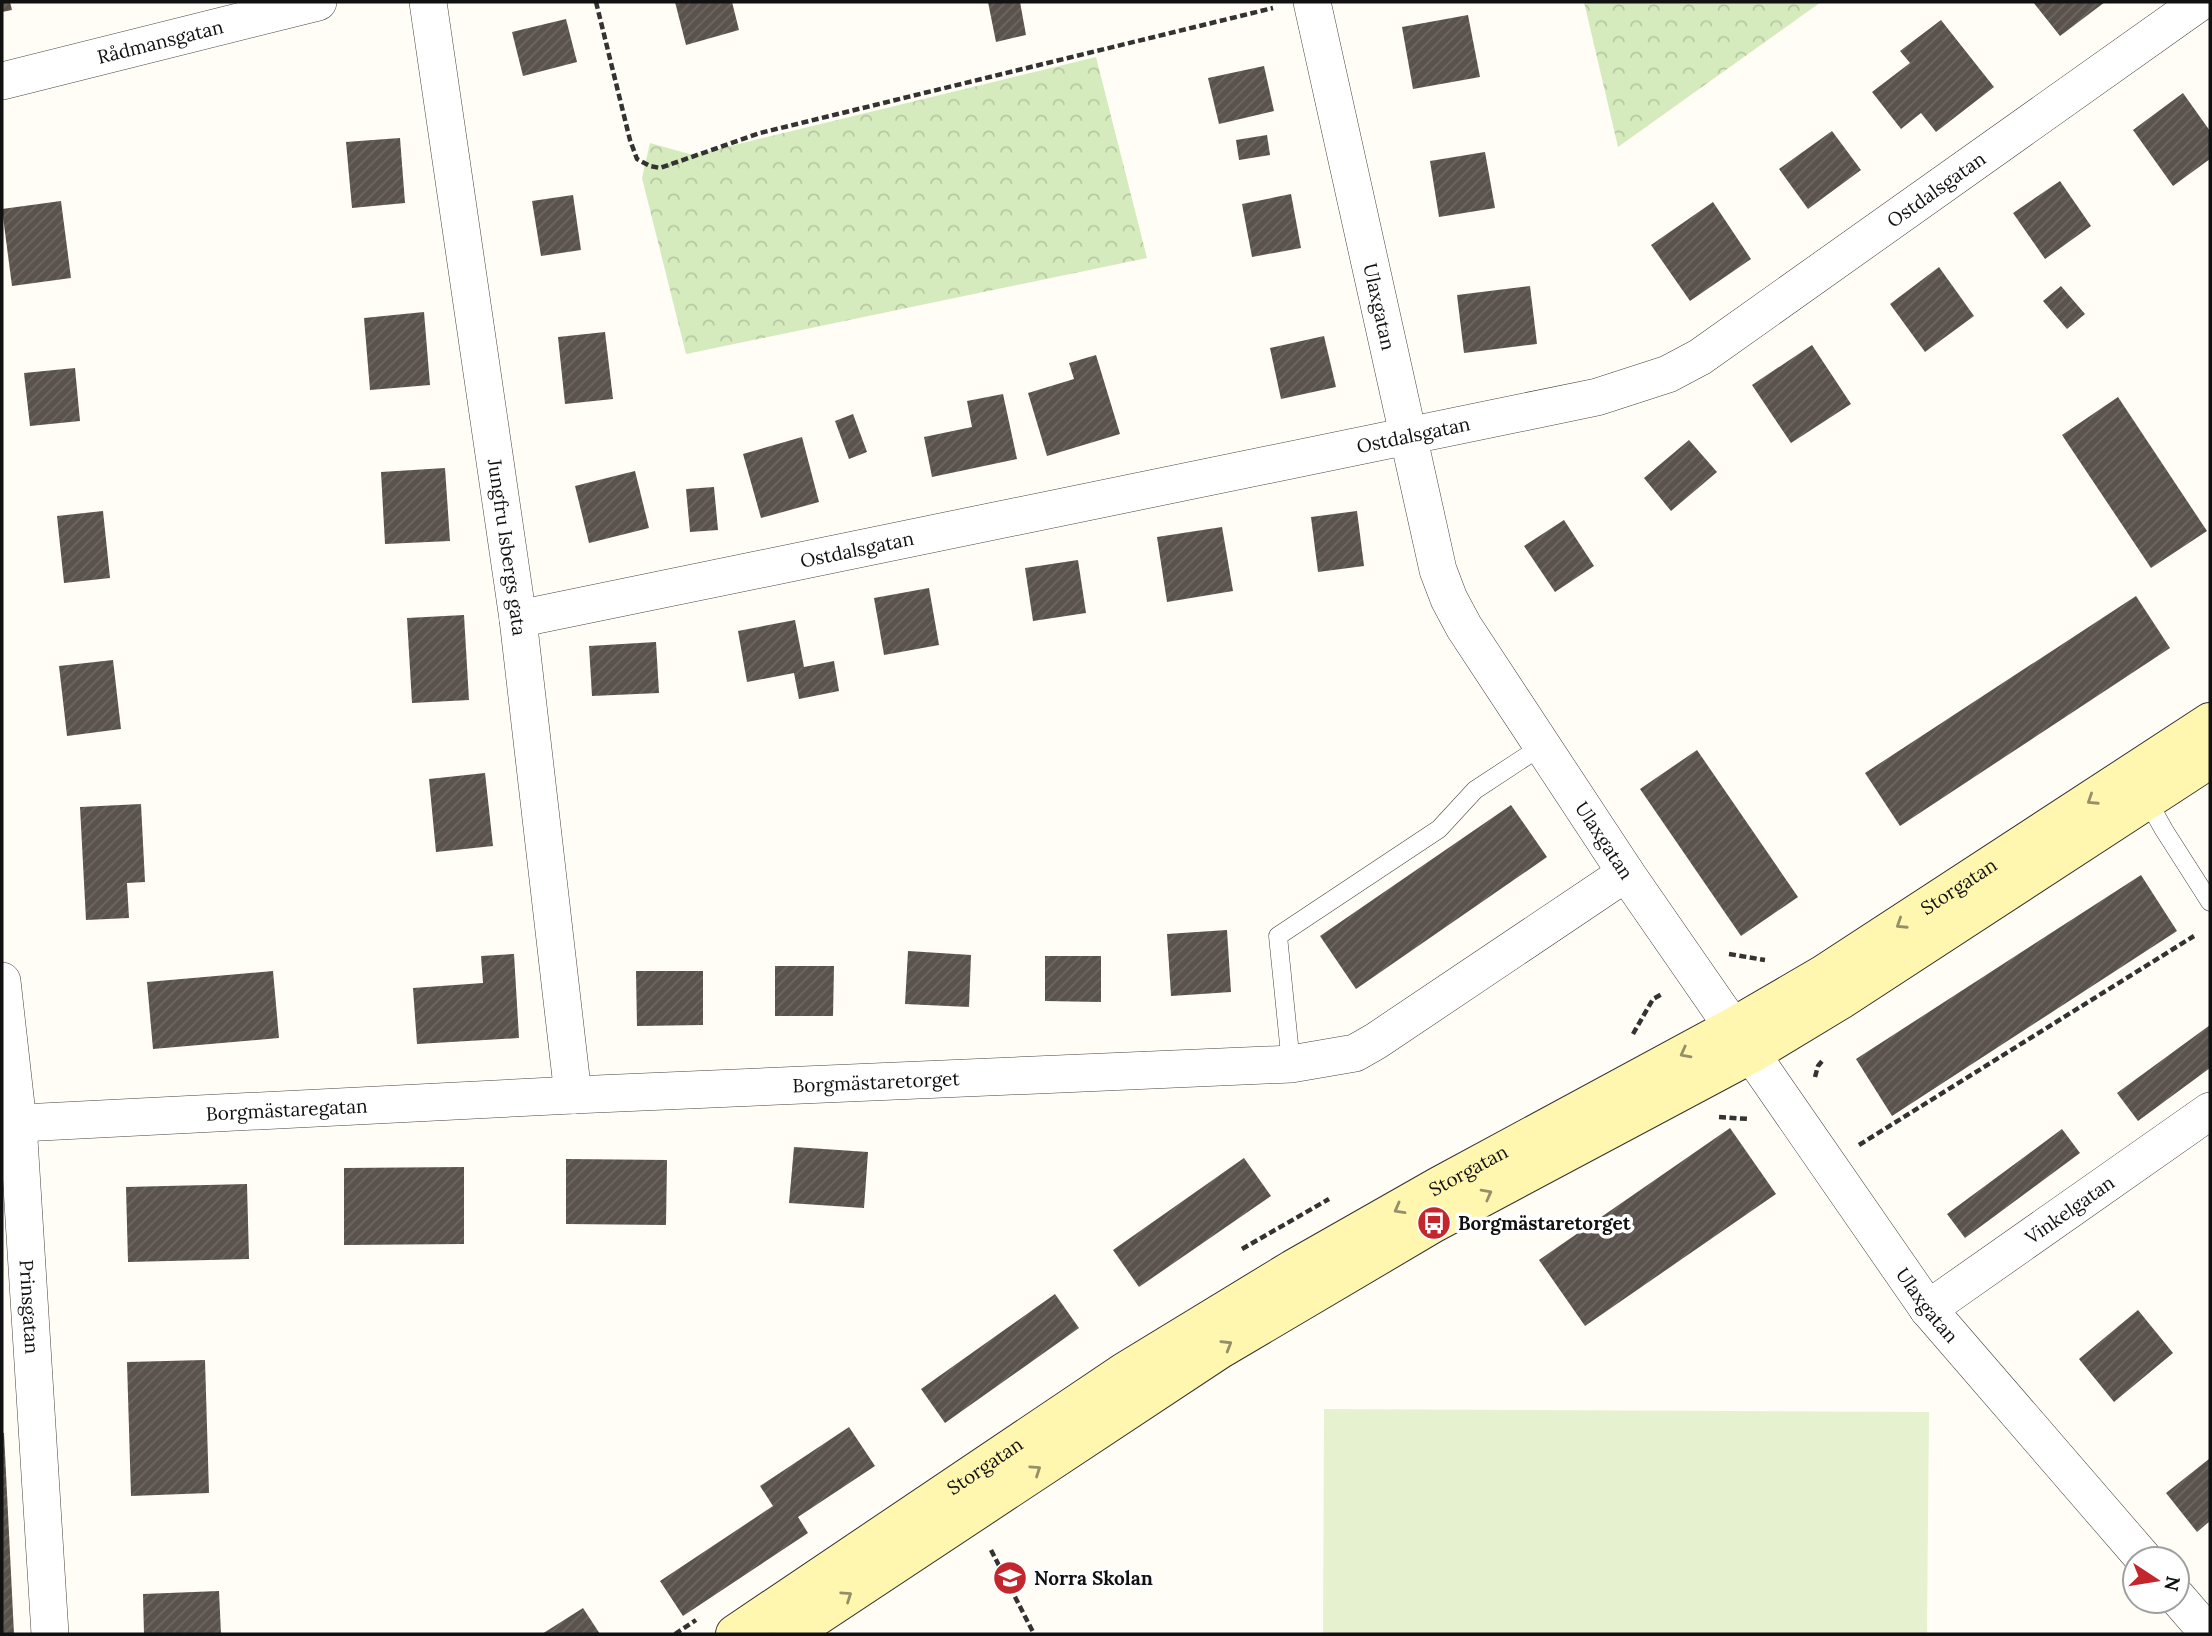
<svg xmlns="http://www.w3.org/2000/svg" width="2212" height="1636" font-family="Lora,serif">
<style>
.park{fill:url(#park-crowns)}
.pitch{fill:#e6f2cf}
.building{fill:url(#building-hatch)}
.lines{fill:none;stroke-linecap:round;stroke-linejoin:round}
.lane-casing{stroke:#444;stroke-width:19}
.street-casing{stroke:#444;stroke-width:38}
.secondary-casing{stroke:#333;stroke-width:40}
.path{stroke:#333;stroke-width:4.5;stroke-dasharray:7 3.5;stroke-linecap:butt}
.lane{stroke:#fff;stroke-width:18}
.street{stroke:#fff;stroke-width:37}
.secondary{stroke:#fff6b0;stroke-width:38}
.oneway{stroke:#948f68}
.labels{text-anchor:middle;stroke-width:7;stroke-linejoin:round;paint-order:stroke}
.street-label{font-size:19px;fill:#111;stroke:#fff}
.poi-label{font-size:19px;font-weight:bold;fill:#111;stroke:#fff;text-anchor:start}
</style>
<defs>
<pattern id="park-crowns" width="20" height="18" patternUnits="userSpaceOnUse" patternTransform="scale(1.75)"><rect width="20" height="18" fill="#d5ebbd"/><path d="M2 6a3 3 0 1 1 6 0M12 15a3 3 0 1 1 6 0" fill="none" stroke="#b6c8a1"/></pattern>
<pattern id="building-hatch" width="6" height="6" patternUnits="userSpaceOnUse" patternTransform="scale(1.75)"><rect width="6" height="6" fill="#5a524d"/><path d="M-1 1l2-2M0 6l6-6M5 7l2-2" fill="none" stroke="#6d6662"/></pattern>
</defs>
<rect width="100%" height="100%" fill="#fffdf5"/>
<g class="park">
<polygon points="1584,2 1821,2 1618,147"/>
<polygon points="1096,57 1147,258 686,354 642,178 650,143 693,155"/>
</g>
<polygon class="pitch" points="1324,1409 1929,1412 1927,1634 1323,1634"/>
<g class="building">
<polygon points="2,2 10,2 12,10 2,12"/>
<polygon points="675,2 732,2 739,30 686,45"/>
<polygon points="988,2 1020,2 1026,35 996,42"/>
<polygon points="2033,2 2105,2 2060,36"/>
<polygon points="1468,15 1480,77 1413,89 1402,27"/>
<polygon points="566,19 577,62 523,76 512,32"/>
<polygon points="1941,20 1994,87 1936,132 1921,113 1901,129 1872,92 1910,63 1900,51"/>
<polygon points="1264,66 1274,111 1219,124 1208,78"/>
<polygon points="2183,93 2210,131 2210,159 2173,186 2133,130"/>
<polygon points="1832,131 1861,170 1808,209 1779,169"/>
<polygon points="1267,135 1270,155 1239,160 1236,140"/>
<polygon points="400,138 405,203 352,208 346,142"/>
<polygon points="1485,152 1495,208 1439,217 1430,161"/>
<polygon points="2060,181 2091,226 2045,259 2013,213"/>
<polygon points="1291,194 1301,248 1252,257 1242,204"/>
<polygon points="573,195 581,250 541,256 532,201"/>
<polygon points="61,201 71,278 12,286 2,209"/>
<polygon points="1713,202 1751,259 1690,301 1651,245"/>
<polygon points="1939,267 1974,316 1925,352 1890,304"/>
<polygon points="1530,286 1537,344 1464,353 1457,295"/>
<polygon points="2061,286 2085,314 2067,329 2043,301"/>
<polygon points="424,312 430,385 370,390 364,318"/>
<polygon points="605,332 613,399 565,404 558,337"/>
<polygon points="1324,336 1336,387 1281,399 1270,348"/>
<polygon points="1812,345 1851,404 1791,443 1752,385"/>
<polygon points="1096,355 1120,434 1047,456 1028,393 1074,379 1069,363"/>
<polygon points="75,368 80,421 30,426 24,373"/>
<polygon points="1003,394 1017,459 932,477 924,437 972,427 967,401"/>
<polygon points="2118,397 2207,531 2151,568 2062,435"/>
<polygon points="853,414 867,452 849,459 835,421"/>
<polygon points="802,437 819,502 761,518 743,454"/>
<polygon points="1689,440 1717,472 1671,511 1644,478"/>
<polygon points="445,468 450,541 385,544 381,472"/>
<polygon points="635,471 649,528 589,543 575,486"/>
<polygon points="714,487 718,530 690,532 686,489"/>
<polygon points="103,511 110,578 64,583 57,516"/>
<polygon points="1357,511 1364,566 1318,572 1311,517"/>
<polygon points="1564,520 1594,566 1555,592 1524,546"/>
<polygon points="1222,527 1233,591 1167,602 1157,537"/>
<polygon points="1078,560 1086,613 1033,621 1025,568"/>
<polygon points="929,588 939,645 884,655 874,598"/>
<polygon points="2136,596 2170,648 1900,826 1865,773"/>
<polygon points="464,615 469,700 412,703 407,618"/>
<polygon points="795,620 804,667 834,661 839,691 799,699 794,673 747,682 738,631"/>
<polygon points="656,642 659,693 592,696 589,646"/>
<polygon points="113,660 121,729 67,736 59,666"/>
<polygon points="1697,750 1798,897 1741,936 1640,789"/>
<polygon points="485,773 493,846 436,852 429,779"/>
<polygon points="141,804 145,882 127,883 129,918 86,920 80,807"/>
<polygon points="1511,805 1547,857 1356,989 1320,936"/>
<polygon points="2141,875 2177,931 1892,1116 1856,1059"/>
<polygon points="1227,930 1231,992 1171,996 1167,934"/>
<polygon points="908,951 971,955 969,1007 905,1004"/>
<polygon points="514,954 519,1038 417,1044 413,988 483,983 481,956"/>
<polygon points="1045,956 1101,956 1101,1002 1045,1001"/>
<polygon points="775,966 834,966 833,1016 775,1016"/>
<polygon points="273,971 279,1038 153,1049 147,982"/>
<polygon points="636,971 703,971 703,1025 637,1026"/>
<polygon points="2210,1025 2210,1068 2138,1121 2117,1093"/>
<polygon points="1730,1128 1776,1194 1585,1326 1539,1260"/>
<polygon points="2062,1129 2080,1153 1965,1238 1947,1214"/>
<polygon points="794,1147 868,1152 864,1208 789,1203"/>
<polygon points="1244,1158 1271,1196 1139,1287 1113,1250"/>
<polygon points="566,1159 667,1160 666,1225 566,1224"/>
<polygon points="464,1167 464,1244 344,1245 344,1168"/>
<polygon points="247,1184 249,1259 128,1262 126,1187"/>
<polygon points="1055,1294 1079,1328 945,1423 921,1389"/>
<polygon points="2138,1310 2173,1353 2114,1402 2079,1359"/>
<polygon points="205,1360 209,1493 131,1496 127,1362"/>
<polygon points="849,1427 875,1466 798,1517 808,1533 683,1616 660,1581 773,1506 760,1486"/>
<polygon points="2,1433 4,1433 14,1634 2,1634"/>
<polygon points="2209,1459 2210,1521 2197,1532 2166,1493"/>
<polygon points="219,1591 221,1634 144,1634 143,1594"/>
<polygon points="583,1608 600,1634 542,1634"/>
</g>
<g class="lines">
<g class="lane-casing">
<g id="lane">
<polyline points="2146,798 2164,830 2210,902"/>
<polyline points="1291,1064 1278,936 1439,829 1475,790 1542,746"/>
</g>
</g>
<g class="street-casing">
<g id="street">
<path id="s1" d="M 428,2 L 518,619 L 573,1095"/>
<path id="s2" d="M 1312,2 L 1438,570 L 1449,599 L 1464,627 L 1626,873 L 1928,1309 L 2144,1559"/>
<path id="s3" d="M 2,81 L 318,2"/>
<path id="s4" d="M 518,619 L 1597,397 L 1668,374 L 1700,357 L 2200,2"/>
<path id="s5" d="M 2,981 L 18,1123 L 50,1634"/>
<path id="s6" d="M 2,1124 L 573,1095 L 1291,1064 L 1355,1053 L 1376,1041 L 1626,873"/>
<path id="s7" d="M 1928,1309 L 2210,1111"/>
<polyline points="2177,1597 2209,1634"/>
</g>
</g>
<g class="secondary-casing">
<g id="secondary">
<path id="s8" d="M 735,1634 L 1124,1372 L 1293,1269 L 1439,1186 L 1733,1027 L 1824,974 L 2210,722"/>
<polyline points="790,1634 1219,1350 1434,1223 1753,1053 1839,1001 2210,759"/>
</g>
</g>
<g class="path">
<polyline points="596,2 630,140 637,159 650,166 660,168 760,133 1273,8"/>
<polyline points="1729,954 1765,960"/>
<polyline points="1633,1034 1653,999 1662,994"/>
<polyline points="1815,1077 1818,1066 1823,1060"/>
<polyline points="1719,1117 1749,1119"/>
<polyline points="1859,1145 2194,936"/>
<polyline points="1242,1249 1329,1199"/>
<polyline points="991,1550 1034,1634"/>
<polyline points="675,1634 696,1620"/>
</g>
<use href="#lane" class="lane"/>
<use href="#street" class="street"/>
<use href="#secondary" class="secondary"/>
</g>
<defs><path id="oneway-chevron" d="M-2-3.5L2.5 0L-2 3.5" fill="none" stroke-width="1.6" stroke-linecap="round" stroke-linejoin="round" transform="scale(1.75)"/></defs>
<g class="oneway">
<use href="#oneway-chevron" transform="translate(2092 800) rotate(147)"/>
<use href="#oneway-chevron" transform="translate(1901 924) rotate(147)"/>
<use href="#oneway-chevron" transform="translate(1685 1053) rotate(152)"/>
<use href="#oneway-chevron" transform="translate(1487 1194) rotate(-28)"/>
<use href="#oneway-chevron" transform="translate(1399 1209) rotate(151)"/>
<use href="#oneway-chevron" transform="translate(1227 1345) rotate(-31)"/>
<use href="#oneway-chevron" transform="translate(1036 1470) rotate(-34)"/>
<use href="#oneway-chevron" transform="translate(847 1596) rotate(-34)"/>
</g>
<defs>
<g id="bus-disc" transform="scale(1.75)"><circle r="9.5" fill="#c4262e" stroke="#fff"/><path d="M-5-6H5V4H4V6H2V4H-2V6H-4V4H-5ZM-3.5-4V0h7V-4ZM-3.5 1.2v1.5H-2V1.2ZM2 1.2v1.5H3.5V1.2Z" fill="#fff"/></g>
<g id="school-disc" transform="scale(1.75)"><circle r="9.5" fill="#c4262e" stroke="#fff"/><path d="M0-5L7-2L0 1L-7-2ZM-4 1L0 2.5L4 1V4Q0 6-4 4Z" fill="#fff"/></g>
</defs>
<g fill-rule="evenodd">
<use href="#bus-disc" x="1434" y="1223"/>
<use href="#school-disc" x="1010" y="1578"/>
</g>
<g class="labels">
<g class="street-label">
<text dy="7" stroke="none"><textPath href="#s3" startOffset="163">Rådmansgatan</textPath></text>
<text dy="7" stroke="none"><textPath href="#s4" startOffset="1502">Ostdalsgatan</textPath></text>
<text dy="7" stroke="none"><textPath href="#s2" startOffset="312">Ulaxgatan</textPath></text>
<text dy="7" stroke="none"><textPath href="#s4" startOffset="914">Ostdalsgatan</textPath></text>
<text dy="7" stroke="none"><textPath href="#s1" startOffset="551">Jungfru Isbergs gata</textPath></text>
<text dy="7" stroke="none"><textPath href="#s4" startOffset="346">Ostdalsgatan</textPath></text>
<text dy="7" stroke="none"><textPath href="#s2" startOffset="900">Ulaxgatan</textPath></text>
<text dy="7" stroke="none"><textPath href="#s8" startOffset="1435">Storgatan</textPath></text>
<text dy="7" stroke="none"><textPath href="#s6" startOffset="875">Borgmästaretorget</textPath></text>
<text dy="7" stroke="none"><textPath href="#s6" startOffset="285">Borgmästaregatan</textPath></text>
<text dy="7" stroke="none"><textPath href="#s8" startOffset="868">Storgatan</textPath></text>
<text dy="7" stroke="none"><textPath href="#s7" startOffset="173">Vinkelgatan</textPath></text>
<text dy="7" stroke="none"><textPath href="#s2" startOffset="1466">Ulaxgatan</textPath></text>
<text dy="7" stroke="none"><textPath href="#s5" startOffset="327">Prinsgatan</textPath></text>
<text dy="7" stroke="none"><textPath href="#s8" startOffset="301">Storgatan</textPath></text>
</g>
<g class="poi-label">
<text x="1458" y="1230">Borgmästaretorget</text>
<text x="1034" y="1585">Norra Skolan</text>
</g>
</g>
<rect width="2212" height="1636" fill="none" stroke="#111111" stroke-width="7"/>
<g transform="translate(2156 1580) rotate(102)"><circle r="33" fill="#ffffff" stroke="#a0a0a0" stroke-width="2"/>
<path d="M0-5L12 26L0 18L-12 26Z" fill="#c4262e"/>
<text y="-10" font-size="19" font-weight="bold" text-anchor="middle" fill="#111111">N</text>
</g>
</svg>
